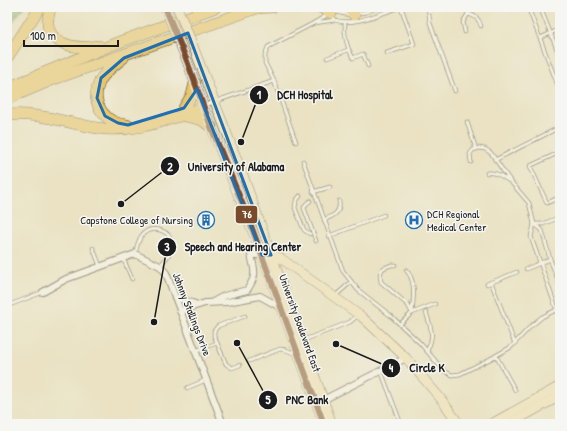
<svg xmlns="http://www.w3.org/2000/svg" width="567" height="431" font-family="'Patrick Hand',sans-serif">
<style>
.forest{fill:url(#forest-firs);stroke:#496646}
.lines{fill:none;stroke-linecap:round;stroke-linejoin:round}
.lane-casing{stroke:#3b3a35;stroke-width:4.5}
.street-casing{stroke:#3b3a35;stroke-width:8}
.secondary-casing{stroke:#3b3a35;stroke-width:10}
.highway-casing{stroke:#3b3a35;stroke-width:12}
.lane{stroke:#fff;stroke-width:3}
.street{stroke:#fff;stroke-width:6}
.secondary{stroke:#f7e8c3;stroke-width:9}
.highway{stroke:#ebc669;stroke-width:11}
.secondary-bridge-casing{stroke:#3b3a35;stroke-width:10;stroke-linecap:butt}
.secondary-bridge{stroke:#f7e8c3;stroke-width:9}
.bus-1-casing{stroke:#f6f6f2;stroke-width:9}
.bus-1{stroke:#7a4b2a;stroke-width:6}
.marked{fill:none;stroke:#1f6fb2;stroke-width:3;stroke-linejoin:round}
.labels{text-anchor:middle;stroke-width:3;stroke-linejoin:round;paint-order:stroke}
.poi-label{font-size:11px;fill:#1c1c1c;stroke:#f6f6f2;text-anchor:start}
.street-label{font-size:11px;fill:#1c1c1c;stroke:#f6f6f2}
.leader{fill:none;stroke:#1c1c1c;stroke-width:1.5}
.callout-dot{fill:#1c1c1c;stroke:#f6f6f2;stroke-width:1.5}
.mark-label{font-size:12px;text-anchor:middle;font-weight:bold;fill:#fff}
.callout-label{font-size:12px;text-anchor:middle;font-weight:bold;fill:#1c1c1c;stroke:#f6f6f2;stroke-width:3;stroke-linejoin:round;paint-order:stroke}
.line-badge{stroke:#f6f6f2;stroke-width:1.5}
.badge-label{font-size:11px;text-anchor:middle;font-weight:bold;fill:#fff}
</style>
<defs>
<pattern id="forest-firs" width="22" height="20" patternUnits="userSpaceOnUse"><rect width="22" height="20" fill="#76b171"/><path d="M5 1l3.5 6h-7zM16 11l3.5 6h-7z" fill="#608f5c"/></pattern>
</defs>
<rect width="100%" height="100%" fill="#f6f6f2"/>
<filter id="ink" filterUnits="userSpaceOnUse"><feTurbulence type="fractalNoise" baseFrequency=".025" numOctaves="2"/><feDisplacementMap in="SourceGraphic" scale="8" xChannelSelector="R" yChannelSelector="G"/><feConvolveMatrix kernelMatrix="1 2 1 2 8 2 1 2 1" color-interpolation-filters="sRGB"/></filter>
<filter id="wash" filterUnits="userSpaceOnUse"><feTurbulence type="fractalNoise" baseFrequency=".012" numOctaves="4" result="noise"/><feDisplacementMap in="SourceGraphic" scale="16" xChannelSelector="R" yChannelSelector="G"/><feGaussianBlur stdDeviation="0.9" result="paint"/><feColorMatrix in="noise" values="0 0 0 0 0 0 0 0 0 0 0 0 0 0 0 0 0 1.4 0 .05"/><feComposite in="paint" operator="in"/></filter>
<g filter="url(#wash)">
<rect width="100%" height="100%" fill="#eae2c2"/>
<polygon class="forest" points="7,7 24,7 7,30"/>
</g>
<g filter="url(#ink)">
<g class="lines">
<g class="lane-casing">
<g id="lane">
<polyline points="428,7 430,23 455,91"/>
<polyline points="528,7 560,91"/>
<polyline points="540,7 560,57"/>
<polyline points="334,12 336,12 350,15"/>
<path d="M 332,14 L 335,20 C 354,27 382,12 402,7"/>
<polyline points="355,14 366,12 379,7"/>
<path d="M 468,14 C 476,16 479,19 481,26"/>
<path d="M 345,22 C 344,36 346,46 353,58 L 363,54 L 368,66"/>
<polyline points="314,23 335,20"/>
<polyline points="465,32 463,22 468,14 467,7"/>
<polyline points="540,38 560,29"/>
<polyline points="387,53 414,44 401,7"/>
<polyline points="327,58 348,50"/>
<polyline points="205,105 274,81"/>
<polyline points="467,122 476,149"/>
<polyline points="296,142 274,81 265,63 265,55 268,47 314,23 329,14"/>
<polyline points="560,152 530,166 547,203 560,197"/>
<polyline points="495,160 560,127"/>
<polyline points="303,161 343,271 358,290 391,316 420,343 444,371 452,375 460,374 490,359 511,347 531,326 542,317 560,308"/>
<polyline points="471,162 470,154 473,150 479,148 485,149 491,153 511,182 529,203 534,224 531,237 560,319"/>
<path d="M 487,173 C 496,172 502,176 509,181"/>
<polyline points="313,192 330,187"/>
<polyline points="300,196 296,201 295,208 304,230 310,234"/>
<polyline points="310,201 306,204 304,208 316,241"/>
<path d="M 324,220 C 333,216 341,213 339,201"/>
<polyline points="534,224 542,230 550,259 560,285"/>
<polyline points="535,224 543,224 560,217"/>
<polyline points="329,236 384,215"/>
<polyline points="93,248 100,266"/>
<path d="M 135,254 C 137,247 138,239 143,234 C 153,225 171,230 172,244 C 172,252 165,260 160,266"/>
<polyline points="123,258 132,279"/>
<path d="M 395,265 L 391,265 L 382,269 L 380,275 L 381,282 L 408,305 L 412,313 C 413,300 417,281 406,270"/>
<polyline points="526,269 550,259"/>
<polyline points="491,282 515,344"/>
<polyline points="487,284 517,272"/>
<polyline points="334,297 351,282"/>
<polyline points="7,306 43,292"/>
<path d="M 426,312 C 431,329 435,334 427,351"/>
<polyline points="400,324 412,313 435,304"/>
<polyline points="304,340 350,322 358,315"/>
<polyline points="195,351 217,343"/>
<polyline points="496,356 515,390"/>
<polyline points="249,361 280,349 286,350 296,354"/>
<polyline points="240,365 232,368 226,364 214,336 214,331 218,326 245,316"/>
<polyline points="381,371 401,424"/>
<polyline points="187,388 206,380"/>
</g>
</g>
<g class="street-casing">
<g id="street">
<polyline points="43,292 66,279 135,254 160,266 166,273 223,424"/>
<polyline points="175,297 198,305"/>
<path d="M 213,302 L 224,296 L 247,290 C 257,276 255,271 251,255 L 262,255"/>
<polyline points="180,311 205,303 227,302 260,296 282,308"/>
<polyline points="323,400 406,358"/>
</g>
</g>
<g class="secondary-casing">
<g id="secondary">
<polyline points="190,38 243,175 332,424"/>
<polyline points="187,61 211,127 262,255 324,424"/>
<polyline points="267,255 279,257 362,317 406,358 441,399 459,424"/>
<polyline points="491,424 560,386"/>
<polyline points="509,424 560,396"/>
</g>
</g>
<g class="highway-casing">
<g id="highway">
<path d="M 51,7 C 37,43 72,50 99,46"/>
<polyline points="320,7 331,13"/>
<polyline points="348,7 354,15"/>
<polyline points="257,8 273,7"/>
<polyline points="7,58 40,7"/>
<path d="M 123,58 C 114,65 103,73 99,83 C 90,104 106,124 127,125"/>
<polyline points="7,88 114,44 216,7"/>
<polyline points="7,99 54,79 260,7"/>
<polyline points="184,108 192,95 195,83"/>
<path d="M 7,115 C 38,112 67,123 97,128 C 122,132 149,126 173,118 C 184,115 195,113 203,106"/>
<polyline points="185,116 202,120 211,127"/>
</g>
</g>
<use href="#lane" class="lane"/>
<use href="#street" class="street"/>
<use href="#secondary" class="secondary"/>
<use href="#highway" class="highway"/>
<g class="secondary-bridge-casing">
<g id="secondary-bridge">
<polyline points="165,7 187,61"/>
<polyline points="177,7 190,38"/>
</g>
</g>
<use href="#secondary-bridge" class="secondary-bridge"/>
<g class="bus-1-casing">
<polyline id="bus-1" points="165,7 187,61 211,127 247,215 324,424"/>
</g>
<use href="#bus-1" class="bus-1"/>
</g>
</g>
<path d="M0 0H567V431H0ZM 188,33 L 271,255 L 262,255 L 197,89 L 184,108 L 128,125 L 118,123 L 105,116 L 97,98 L 101,78 L 124,58 Z" fill="#eae2c2" fill-opacity=".55" fill-rule="evenodd"/>
<path class="marked" d="M 188,33 L 271,255 L 262,255 L 197,89 L 184,108 L 128,125 L 118,123 L 105,116 L 97,98 L 101,78 L 124,58 Z"/>
<defs>
<g id="building-ring" transform="scale(0.9)"><circle r="9.5" fill="#f6f6f2" stroke="#1f6fb2" stroke-width="1.5"/><path d="M-4-6H4V6H1V3H-1V6H-4ZM-2.5-4.3h1.7v1.8h-1.7ZM.8-4.3h1.7v1.8H.8ZM-2.5-1h1.7V.8h-1.7ZM.8-1h1.7V.8H.8Z" fill="#1f6fb2"/></g>
<g id="hospital-ring" transform="scale(0.9)"><circle r="9.5" fill="#f6f6f2" stroke="#1f6fb2" stroke-width="1.5"/><path d="M-5-5h3v3.5h4V-5h3V5h-3V1.5h-4V5h-3Z" fill="#1f6fb2"/></g>
</defs>
<g fill-rule="evenodd">
<use href="#building-ring" x="206" y="220"/>
<use href="#hospital-ring" x="414" y="220"/>
</g>
<g class="labels">
<g class="poi-label">
<text x="427" y="218">DCH Regional<tspan x="427" dy="13">Medical Center</tspan></text>
<text x="193" y="224" text-anchor="end">Capstone College of Nursing</text>
</g>
<g class="street-label">
<text transform="translate(192 314) rotate(69)" y="4">Johnny Stallings Drive</text>
<text transform="translate(300 323) rotate(70)" y="4">University Boulevard East</text>
</g>
</g>
<path class="leader" d="M241 142L259 95M121 204L170 166M154 322L167 247M336 344L391 368M237 343L268 400"/>
<g class="callout-dot">
<circle cx="241" cy="142" r="4"/>
<circle cx="121" cy="204" r="4"/>
<circle cx="154" cy="322" r="4"/>
<circle cx="336" cy="344" r="4"/>
<circle cx="237" cy="343" r="4"/>
<circle cx="259" cy="95" r="10"/>
<circle cx="170" cy="166" r="10"/>
<circle cx="167" cy="247" r="10"/>
<circle cx="391" cy="368" r="10"/>
<circle cx="268" cy="400" r="10"/>
</g>
<g class="mark-label">
<text x="259" y="99">1</text>
<text x="170" y="171">2</text>
<text x="167" y="251">3</text>
<text x="391" y="372">4</text>
<text x="268" y="404">5</text>
</g>
<g class="callout-label">
<text x="305" y="99">DCH Hospital</text>
<text x="236" y="171">University of Alabama</text>
<text x="243" y="251">Speech and Hearing Center</text>
<text x="427" y="372">Circle K</text>
<text x="307" y="404">PNC Bank</text>
</g>
<rect class="line-badge" x="235" y="205" width="23" height="19" rx="4" fill="#7a4b2a"/>
<g class="badge-label">
<text x="247" y="218">76</text>
</g>
<rect width="567" height="431" fill="none" stroke="#f6f6f2" stroke-width="24"/>
<path d="M24 40v6h94v-6" fill="none" stroke="#1c1c1c" stroke-width="2"/>
<text x="30" y="40" font-size="12" fill="#1c1c1c" stroke="#f6f6f2" stroke-width="3" paint-order="stroke">100 m</text>
</svg>
